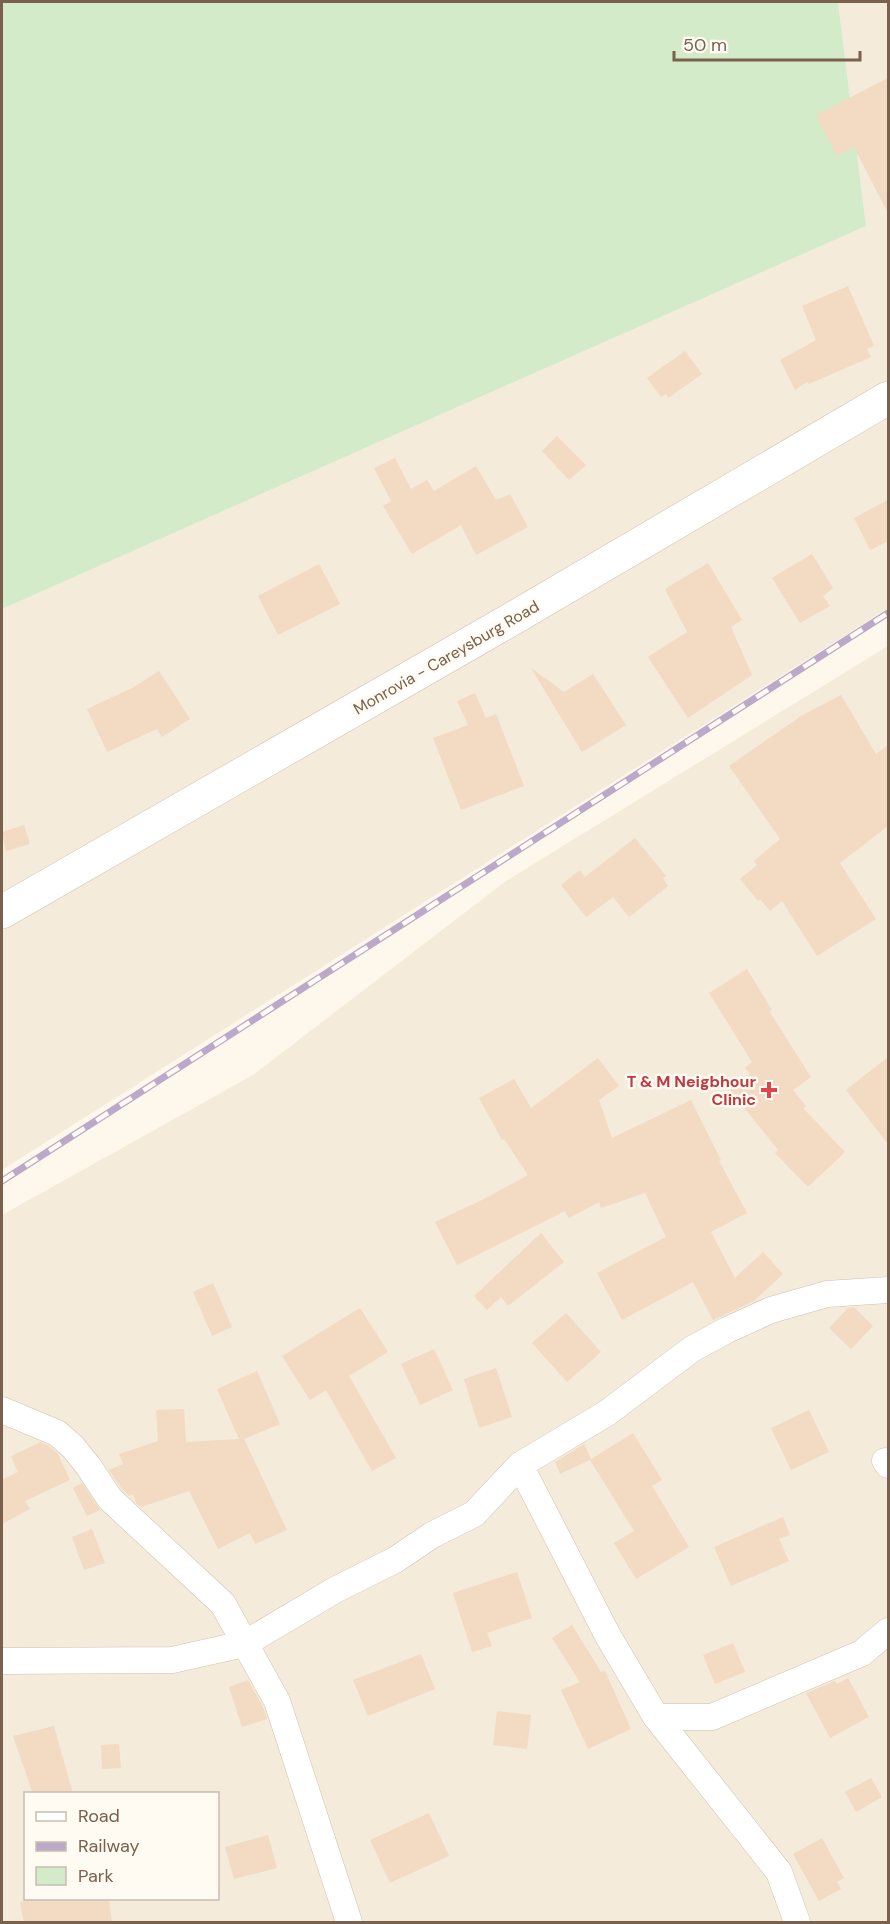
<svg xmlns="http://www.w3.org/2000/svg" width="890" height="1924" font-family="'DM Sans',sans-serif">
<style>
.residential{fill:#f4ebda;fill-rule:evenodd}
.green{fill:#d3ebc9}
.building{fill:#f2dac3}
.lines{fill:none;stroke-linecap:round;stroke-linejoin:round}
.minor-casing{stroke:#d0c1b0;stroke-width:27}
.secondary-casing{stroke:#d3c2ae;stroke-width:34}
.minor{stroke:#fff;stroke-width:26}
.secondary{stroke:#fff;stroke-width:33}
.rail-casing{stroke:#bca8c8;stroke-width:7}
.rail{stroke:#fffbf2;stroke-width:4.5;stroke-dasharray:14;stroke-linecap:butt}
.health-dot{fill:#e0444e;stroke:#fffbf2;stroke-width:2}
.labels{text-anchor:middle;stroke-width:5;stroke-linejoin:round;paint-order:stroke}
.street-label{font-size:16px;fill:#79614d;stroke:#fffbf2}
.health-label{font-size:16px;font-weight:bold;fill:#be3a42;stroke:#fffbf2;text-anchor:end}
</style>
<rect width="100%" height="100%" fill="#fdf8eb"/>
<g class="residential">
<polygon points="838,2 888,2 888,608 2,1170 2,609 866,226"/>
<path d="M 888,646 L 888,1922 L 2,1922 L 2,1215 L 253,1075 L 506,881 ZM 26,1794 L 218,1794 L 218,1898 L 26,1898 Z"/>
</g>
<polygon class="green" points="2,2 838,2 866,226 2,609"/>
<g class="building">
<polygon points="888,78 888,213 854,147 837,156 816,115"/>
<polygon points="848,286 874,346 867,349 871,357 809,384 807,382 795,390 780,360 816,340 802,306"/>
<polygon points="685,351 702,374 668,398 666,394 661,397 647,378"/>
<polygon points="557,436 586,465 569,480 542,451"/>
<polygon points="395,458 411,489 427,480 434,491 476,466 496,500 510,494 528,527 476,555 461,525 412,554 383,506 391,501 374,468"/>
<polygon points="888,500 888,541 870,550 854,518"/>
<polygon points="812,554 833,588 823,596 830,606 800,623 772,578"/>
<polygon points="708,563 742,620 731,627 752,675 688,718 648,657 687,632 665,589"/>
<polygon points="319,564 340,604 278,635 258,596"/>
<polygon points="531,668 564,692 593,674 626,725 582,752"/>
<polygon points="159,671 190,719 162,737 157,729 107,752 87,709 134,687"/>
<polygon points="475,693 486,718 496,714 524,786 461,810 433,738 468,725 457,701"/>
<polygon points="841,695 876,754 888,745 888,826 840,863 876,919 817,956 782,901 770,911 760,899 758,901 740,879 757,865 754,861 780,839 729,766 801,716"/>
<polygon points="24,825 30,844 6,851 2,832"/>
<polygon points="635,838 666,876 663,878 668,886 629,917 613,897 586,917 561,885 580,870 585,877"/>
<polygon points="747,969 772,1010 769,1011 811,1077 793,1090 806,1106 803,1108 845,1152 808,1187 775,1153 778,1150 730,1090 750,1074 745,1068 752,1062 709,993"/>
<polygon points="888,1057 888,1144 846,1090"/>
<polygon points="598,1058 619,1086 599,1100 612,1138 691,1100 721,1160 719,1161 747,1213 711,1232 735,1278 763,1252 783,1274 754,1301 713,1320 693,1282 622,1320 597,1273 666,1237 645,1193 601,1208 599,1202 569,1218 565,1211 457,1265 435,1222 484,1199 528,1175 504,1139 502,1140 479,1098 514,1079 531,1108"/>
<polygon points="541,1233 564,1262 508,1306 501,1297 487,1310 474,1296"/>
<polygon points="213,1283 232,1327 212,1336 193,1292"/>
<polygon points="854,1307 873,1326 851,1349 829,1328 848,1308"/>
<polygon points="360,1308 388,1352 349,1376 396,1458 372,1471 326,1390 310,1400 282,1356"/>
<polygon points="566,1313 601,1352 567,1382 532,1343"/>
<polygon points="434,1349 453,1390 420,1405 401,1364"/>
<polygon points="496,1368 512,1417 479,1428 464,1379"/>
<polygon points="257,1371 280,1424 244,1439 287,1530 255,1544 250,1533 218,1549 189,1491 141,1507 136,1503 133,1494 129,1496 122,1489 109,1470 123,1464 119,1454 158,1441 156,1410 184,1409 186,1442 239,1439 217,1389"/>
<polygon points="809,1410 829,1452 791,1470 771,1428"/>
<polygon points="633,1433 662,1480 652,1486 689,1547 636,1579 614,1543 634,1531 590,1460 560,1474 555,1462 584,1444 591,1459"/>
<polygon points="41,1442 49,1446 58,1454 70,1480 25,1501 30,1509 2,1524 2,1480 18,1472 11,1456"/>
<polygon points="82,1483 100,1510 87,1516 73,1488"/>
<polygon points="783,1517 790,1535 779,1539 789,1561 731,1586 714,1547"/>
<polygon points="92,1529 105,1563 84,1570 72,1537"/>
<polygon points="517,1572 532,1618 487,1633 492,1646 472,1652 453,1593"/>
<polygon points="572,1625 601,1672 605,1671 631,1729 588,1749 561,1690 580,1682 552,1638"/>
<polygon points="733,1643 745,1672 715,1684 703,1655"/>
<polygon points="421,1654 435,1689 368,1716 353,1680"/>
<polygon points="848,1678 869,1717 830,1738 806,1693 835,1681 837,1684"/>
<polygon points="248,1680 263,1707 267,1719 242,1727 229,1687"/>
<polygon points="497,1711 531,1715 527,1749 493,1745"/>
<polygon points="54,1726 73,1794 33,1794 13,1736"/>
<polygon points="119,1744 121,1768 102,1769 101,1745"/>
<polygon points="871,1778 882,1797 856,1812 845,1792"/>
<polygon points="429,1813 449,1856 390,1883 370,1840"/>
<polygon points="268,1835 277,1868 234,1879 225,1847"/>
<polygon points="822,1838 844,1878 837,1882 841,1889 819,1901 793,1854"/>
<polygon points="37,1899 109,1899 112,1923 24,1923 20,1902"/>
</g>
<g class="lines">
<g class="minor-casing">
<g id="minor">
<polyline points="2,1410 57,1433 73,1447 89,1467 110,1499 223,1604 277,1701 349,1922"/>
<polyline points="885,1461 888,1465"/>
<polyline points="520,1465 608,1636 656,1717 779,1872 797,1922"/>
<polyline points="2,1661 172,1660 244,1644 335,1590 395,1560 432,1535 474,1514 520,1465 607,1413 692,1349 727,1330 771,1310 827,1294 888,1290"/>
<polyline points="656,1717 712,1717 862,1653 888,1631"/>
</g>
</g>
<g class="secondary-casing">
<polyline id="secondary" points="2,912 517,616 888,398"/>
</g>
<use href="#minor" class="minor"/>
<use href="#secondary" class="secondary"/>
<g class="rail-casing">
<polyline id="rail" points="2,1181 888,613"/>
</g>
<use href="#rail" class="rail"/>
</g>
<path class="health-dot" d="M766 1081h6v6h6v6h-6v6h-6v-6h-6v-6h6z"/>
<g class="labels">
<g class="street-label">
<text transform="translate(446 657) rotate(-30)" y="6">Monrovia - Careysburg Road</text>
</g>
<g class="health-label">
<text x="756" y="1087">T &amp; M Neigbhour<tspan x="756" dy="18">Clinic</tspan></text>
</g>
</g>
<rect width="890" height="1924" fill="none" stroke="#79614d" stroke-width="6"/>
<rect x="24" y="1792" width="195" height="108" fill="#fffbf2" stroke="#c9bdb0" stroke-width="1.5"/>
<rect x="36" y="1812" width="30" height="9" fill="#ffffff" stroke="#c9bdb0" stroke-width="1.5"/>
<text x="78" y="1822" font-size="18" fill="#79614d">Road</text>
<rect x="36" y="1842" width="30" height="9" fill="#bca8c8" stroke="#c9bdb0" stroke-width="1.5"/>
<text x="78" y="1852" font-size="18" fill="#79614d">Railway</text>
<rect x="36" y="1867" width="30" height="18" fill="#d3ebc9" stroke="#c9bdb0" stroke-width="1.5"/>
<text x="78" y="1882" font-size="18" fill="#79614d">Park</text>
<path d="M674 51v9h186v-9" fill="none" stroke="#79614d" stroke-width="3"/>
<text x="683" y="51" font-size="18" fill="#79614d" stroke="#fffbf2" stroke-width="4.5" paint-order="stroke">50 m</text>
</svg>
